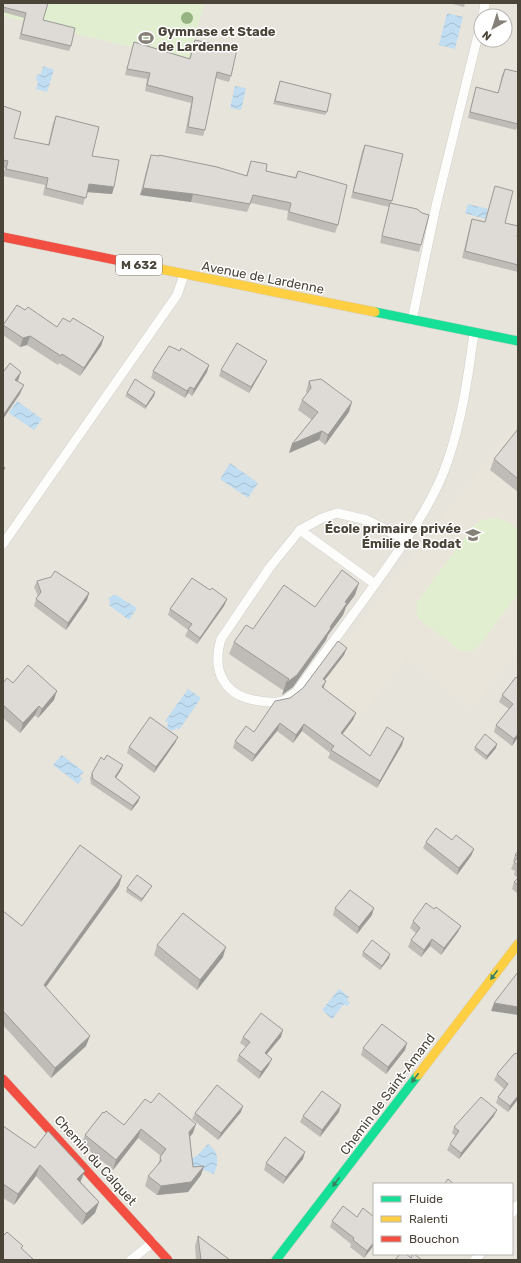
<svg xmlns="http://www.w3.org/2000/svg" width="521" height="1263" font-family="Rubik,sans-serif">
<style>
.residential{fill:#e7e4dc;fill-rule:evenodd}
.education{fill:#eae5da}
.grass{fill:#e1eecf}
.water{fill:url(#water-waves)}
.lines{fill:none;stroke-linecap:round;stroke-linejoin:round}
.lane-casing{stroke:#d2d0cb;stroke-width:10}
.fast-casing{stroke:#d3cfc5;stroke-width:10}
.slow-casing{stroke:#d3cfc5;stroke-width:10}
.jam-casing{stroke:#d3cfc5;stroke-width:10}
.lane{stroke:#fdfdfc;stroke-width:9}
.fast{stroke:#16e098;stroke-width:9}
.slow{stroke:#ffcf43;stroke-width:9}
.jam{stroke:#f24e42;stroke-width:9}
.tree{fill:#96b382}
.wall{fill:#bfbcb8}
.shaded-wall{fill:#9b9996}
.building{fill:#dedbd6;stroke:#9b9996}
.oneway{fill:#36825f}
.labels{text-anchor:middle;stroke-width:3;stroke-linejoin:round;paint-order:stroke}
.shield{fill:#fff;stroke:#817c74;stroke-width:1}
.shield-label{font-size:12px;font-weight:bold;fill:#4b4439}
.poi-label{font-size:13px;font-weight:bold;fill:#4b4439;stroke:#fff;text-anchor:start}
.street-label{font-size:13px;fill:#4b4439;stroke:#fff}
</style>
<defs>
<pattern id="water-waves" width="16" height="10" patternUnits="userSpaceOnUse"><rect width="16" height="10" fill="#c0ddf1"/><path d="M0 5q4-4 8 0t8 0" fill="none" stroke="#a6bfcf"/></pattern>
</defs>
<rect width="100%" height="100%" fill="#f4f2ee"/>
<path class="residential" d="M 3,3 L 518,3 L 518,1260 L 3,1260 ZM 481,16 L 505,16 L 505,40 L 481,40 ZM 374,1184 L 512,1184 L 512,1254 L 374,1254 Z"/>
<polygon class="education" points="518,420 518,650 472,709 407,657 329,757 284,723"/>
<g class="grass">
<polygon points="3,3 204,3 189,61 3,16"/>
<polygon points="496,518 507,521 518,529 518,594 480,645 472,651 461,651 420,620 417,613 417,602 474,525 485,519"/>
</g>
<g class="water">
<polygon points="447,13 463,17 455,49 439,45"/>
<polygon points="43,66 54,70 47,92 36,89 38,82 36,79 37,75 41,74"/>
<polygon points="235,86 246,88 241,110 230,108"/>
<polygon points="468,204 488,209 485,219 465,213"/>
<polygon points="17,401 42,419 34,430 9,413"/>
<polygon points="230,463 258,483 248,498 220,479"/>
<polygon points="113,595 116,595 137,608 129,620 109,605 110,603 109,598"/>
<polygon points="188,689 201,698 179,730 177,728 172,731 167,728 168,722 165,721"/>
<polygon points="62,755 84,772 80,776 82,779 78,784 53,765"/>
<polygon points="339,989 349,997 347,1000 350,1003 347,1006 344,1004 332,1019 322,1010"/>
<path d="M 208,1144 C 219,1152 219,1162 214,1174 L 204,1170 L 193,1168 L 192,1158 L 198,1155 Z"/>
</g>
<g class="lines">
<g class="lane-casing">
<g id="lane">
<polyline points="483,16 485,3"/>
<polyline points="412,320 436,206 481,23"/>
<polyline points="300,530 375,584"/>
<path d="M 406,540 L 367,520 L 337,513 L 322,518 L 300,530 L 270,567 L 221,639 C 211,672 225,697 260,701 C 268,702 278,704 285,700 C 289,698 293,694 297,691 C 328,648 360,606 390,563 C 412,531 434,500 447,463 C 462,420 468,377 474,333"/>
<polyline points="3,544 177,295 184,275"/>
<polyline points="512,1213 518,1205"/>
<polyline points="131,1260 153,1242"/>
<polyline points="475,1260 480,1254"/>
</g>
</g>
<g class="fast-casing">
<g id="fast">
<polyline points="375,312 518,341"/>
<polyline points="276,1260 418,1075"/>
</g>
</g>
<g class="slow-casing">
<g id="slow">
<polyline points="145,266 375,312"/>
<polyline points="418,1075 518,944"/>
</g>
</g>
<g class="jam-casing">
<g id="jam">
<polyline points="3,237 145,266"/>
<polyline points="3,1079 168,1260"/>
</g>
</g>
<use href="#lane" class="lane"/>
<use href="#fast" class="fast"/>
<use href="#slow" class="slow"/>
<use href="#jam" class="jam"/>
</g>
<g class="tree">
<circle cx="187" cy="18" r="6"/>
<circle cx="147" cy="40" r="6"/>
</g>
<g class="wall">
<polygon points="3,3 43,20 71,46 69,51 19,39 24,18 3,12"/>
<polygon points="449,3 465,3 464,7"/>
<polygon points="195,40 231,76 229,82 215,78 205,130 203,136 185,133 191,103 145,91 147,79 125,75 134,42 189,59"/>
<polygon points="505,69 518,72 518,125 516,130 468,118 474,94 476,87 498,93 502,75"/>
<polygon points="280,81 327,112 325,115 273,104"/>
<polygon points="3,106 14,138 48,145 53,123 56,116 92,156 114,187 112,194 87,192 83,205 43,195 45,185 3,176 5,168 3,168"/>
<polygon points="365,145 392,201 391,203 421,245 419,252 380,243 389,207 351,198 362,151"/>
<polygon points="151,155 246,176 251,161 266,171 295,177 298,171 338,225 335,233 287,220 288,211 251,203 247,212 191,202 140,195 148,163"/>
<polygon points="495,186 505,223 517,237 518,238 518,272 462,258 470,225 472,219 485,222"/>
<polygon points="25,310 57,327 70,322 104,337 101,346 80,376 59,363 58,365 27,345 20,347 3,335 3,325"/>
<polygon points="267,361 264,367 249,393 219,376 221,370"/>
<polygon points="209,365 207,372 192,396 188,393 185,398 151,378 153,371"/>
<polygon points="309,381 349,412 325,445 319,440 289,453 292,444 312,420 298,410 302,400 307,394 306,391"/>
<polygon points="155,392 154,396 145,409 125,396 127,393"/>
<polygon points="518,429 518,492 490,470 494,459"/>
<polygon points="37,581 89,593 87,600 66,630 34,606 36,599 38,596 34,587"/>
<polygon points="210,590 227,599 224,606 197,644 185,636 188,630 168,615 170,609"/>
<polygon points="355,595 346,607 343,615 328,635 326,640 293,687 282,695 284,691 229,654 234,642 253,629 315,607"/>
<polygon points="344,655 325,680 323,688 356,713 353,720 342,735 370,756 404,738 402,745 377,788 328,758 330,753 302,731 293,743 277,731 252,762 233,748 235,741 254,732 290,698 303,688"/>
<polygon points="516,677 518,737 512,746 494,732 496,725 509,709 499,702 502,695"/>
<polygon points="3,683 13,683 54,700 38,718 35,715 20,733 3,718"/>
<polygon points="178,737 175,743 154,773 127,753 129,747"/>
<polygon points="475,747 496,748 486,760 474,750"/>
<polygon points="104,760 123,765 121,770 116,778 140,797 138,802 131,811 91,784 90,778 92,773"/>
<polygon points="452,840 474,849 471,856 457,875 423,848 426,842"/>
<polygon points="518,851 518,894 512,889 514,882 518,878 514,875 515,871 511,869 514,862 513,861 515,855"/>
<polygon points="119,886 46,987 86,1046 51,1078 3,1025 3,911 22,926"/>
<polygon points="152,886 150,889 141,902 126,892 127,888"/>
<polygon points="335,908 372,915 357,934 333,915"/>
<polygon points="434,909 461,926 458,932 441,955 430,946 421,957 408,947 411,940 416,933 410,928 413,921"/>
<polygon points="157,945 223,957 197,990 154,955"/>
<polygon points="363,952 389,958 380,970 362,956"/>
<polygon points="243,1037 281,1037 266,1055 269,1065 259,1079 237,1061 239,1055 246,1047 240,1043"/>
<polygon points="363,1048 405,1050 386,1074 361,1055"/>
<polygon points="514,1054 518,1099 508,1112 496,1103 498,1097 504,1089 494,1080 497,1074"/>
<polygon points="241,1112 218,1140 192,1119 195,1113"/>
<polygon points="339,1112 320,1137 300,1122 303,1116"/>
<polygon points="494,1116 459,1159 447,1150 450,1144 455,1136 452,1133 454,1127"/>
<polygon points="124,1125 193,1133 190,1137 193,1167 204,1166 201,1175 188,1192 157,1195 145,1186 148,1176 157,1166 161,1156 138,1138 113,1170 81,1144 85,1135"/>
<polygon points="3,1126 81,1182 99,1202 95,1213 82,1225 36,1176 14,1205 3,1198"/>
<polygon points="303,1159 283,1184 264,1170 266,1163"/>
<polygon points="332,1221 374,1245 364,1258 350,1247 351,1244 330,1227"/>
<polygon points="198,1236 230,1260 196,1260 195,1246"/>
</g>
<g class="shaded-wall">
<polygon points="89,184 114,187 112,194 86,192"/>
<polygon points="143,188 193,194 191,202 140,195"/>
<polygon points="30,336 27,345 20,347 23,338"/>
<polygon points="104,337 101,346 80,376 84,368"/>
<polygon points="267,361 264,367 249,393 251,387"/>
<polygon points="209,365 207,372 192,396 194,389"/>
<polygon points="21,372 18,381 12,389 15,380"/>
<polygon points="24,385 20,394 3,419 4,414"/>
<polygon points="190,387 188,393 185,398 187,391"/>
<polygon points="155,392 154,396 145,409 146,406"/>
<polygon points="352,402 349,412 325,445 328,435"/>
<polygon points="322,431 319,440 289,453 292,444"/>
<polygon points="359,583 355,595 346,607 343,615 328,635 326,640 293,687 282,695 286,683 330,627 345,602"/>
<polygon points="89,593 87,600 66,630 68,623"/>
<polygon points="227,599 224,606 197,644 200,638"/>
<polygon points="347,648 344,655 320,686 323,679"/>
<polygon points="326,681 323,689 322,687"/>
<polygon points="57,691 54,700 38,718 42,709"/>
<polygon points="39,706 35,715 20,733 23,723"/>
<polygon points="356,713 353,720 338,740 341,733"/>
<polygon points="280,723 277,731 252,762 255,755"/>
<polygon points="304,724 302,731 293,743 296,735"/>
<polygon points="518,734 518,737 512,746 514,739"/>
<polygon points="178,737 175,743 154,773 156,767"/>
<polygon points="404,738 402,745 377,788 380,781"/>
<polygon points="497,744 496,748 486,760 487,756"/>
<polygon points="123,765 121,770 113,782 115,777"/>
<polygon points="140,797 138,802 131,811 133,806"/>
<polygon points="474,849 471,856 457,875 459,868"/>
<polygon points="122,876 119,886 40,995 44,985"/>
<polygon points="152,886 150,889 141,902 142,899"/>
<polygon points="374,908 372,915 357,934 359,927"/>
<polygon points="461,926 458,932 441,955 444,948"/>
<polygon points="432,939 430,946 421,957 424,950"/>
<polygon points="226,947 223,957 197,990 200,980"/>
<polygon points="390,954 389,958 380,970 382,966"/>
<polygon points="494,1003 518,1007 518,1015 491,1011"/>
<polygon points="283,1030 281,1037 262,1060 265,1053"/>
<polygon points="90,1036 86,1046 51,1078 55,1068"/>
<polygon points="407,1043 405,1050 386,1074 388,1067"/>
<polygon points="272,1059 269,1065 259,1079 261,1072"/>
<polygon points="518,1096 518,1099 508,1112 510,1106"/>
<polygon points="341,1105 339,1112 320,1137 322,1130"/>
<polygon points="243,1106 241,1112 218,1140 221,1133"/>
<polygon points="497,1110 494,1116 459,1159 461,1153"/>
<polygon points="196,1124 193,1133 186,1141 189,1132"/>
<polygon points="141,1129 138,1138 113,1170 116,1160"/>
<polygon points="305,1152 303,1159 283,1184 286,1177"/>
<polygon points="40,1165 36,1176 14,1205 18,1194"/>
<polygon points="204,1166 201,1175 188,1192 157,1195 161,1186"/>
<polygon points="85,1171 80,1183 77,1179"/>
<polygon points="99,1202 95,1213 82,1225 86,1214"/>
<polygon points="374,1242 374,1245 364,1258 367,1251"/>
</g>
<g class="building">
<polygon points="3,3 48,3 43,20 75,28 71,46 21,34 26,13 3,7"/>
<polygon points="195,40 237,49 231,76 217,72 205,130 188,127 193,97 147,85 150,73 127,69 134,42 190,59"/>
<polygon points="505,69 518,72 518,124 470,112 476,87 498,93"/>
<polygon points="280,81 331,94 327,112 275,101"/>
<polygon points="3,106 21,112 14,138 49,145 56,116 99,127 92,156 119,160 114,187 89,184 86,198 46,188 48,178 6,169 8,161 3,160"/>
<polygon points="365,145 403,154 392,201 353,192"/>
<polygon points="151,155 159,156 159,155 217,167 247,176 251,161 267,164 266,171 296,178 298,171 347,185 338,225 289,212 291,203 253,195 250,204 193,194 143,188"/>
<polygon points="495,186 513,191 505,223 518,226 518,232 517,237 518,238 518,265 465,251 472,219 485,222"/>
<polygon points="390,203 417,209 422,213 429,215 421,245 382,236"/>
<polygon points="17,305 25,310 28,307 57,327 63,318 70,322 73,318 104,337 84,368 62,354 61,356 30,336 23,338 3,325"/>
<polygon points="237,343 267,361 251,387 221,370"/>
<polygon points="169,346 180,351 181,348 209,365 194,389 190,387 187,391 153,371"/>
<polygon points="10,363 21,372 15,380 24,385 4,414 3,413 3,370 4,371"/>
<polygon points="135,379 155,392 146,406 127,393"/>
<polygon points="321,379 352,402 328,435 322,431 292,444 318,412 302,400 311,388 309,381"/>
<polygon points="518,429 518,479 494,459"/>
<polygon points="3,466 5,468 3,471"/>
<polygon points="342,570 359,583 345,602 347,603 330,627 331,628 297,675 286,683 289,679 234,642 246,625 253,629 284,585 315,607"/>
<polygon points="55,571 89,593 68,623 36,599 41,592 37,581 51,577"/>
<polygon points="192,578 210,590 212,588 227,599 200,638 188,629 192,624 170,609"/>
<polygon points="338,641 347,648 323,679 326,681 322,687 356,713 341,733 370,756 387,727 404,738 380,781 331,750 334,746 304,724 296,735 280,723 255,755 235,741 246,726 254,732 275,701 290,698 303,688"/>
<polygon points="28,665 57,691 42,709 39,706 23,723 3,705 3,683 7,678 13,683"/>
<polygon points="516,677 518,679 518,734 514,739 496,725 513,704 502,695"/>
<polygon points="150,717 178,737 156,767 129,747"/>
<polygon points="485,734 497,744 487,756 475,747"/>
<polygon points="107,755 123,765 115,777 140,797 133,806 93,779 92,773 101,757 104,760"/>
<polygon points="436,828 452,840 456,835 474,849 459,868 426,842"/>
<polygon points="80,845 122,876 44,985 90,1036 55,1068 3,1011 3,947 4,946 3,945 3,911 22,926"/>
<polygon points="518,851 518,856 515,855"/>
<polygon points="518,857 518,865 514,862"/>
<polygon points="137,875 152,886 142,899 127,888"/>
<polygon points="518,878 518,885 514,882"/>
<polygon points="350,890 374,908 359,927 335,908"/>
<polygon points="426,903 434,909 436,907 461,926 444,948 432,939 424,950 411,940 420,928 413,921"/>
<polygon points="183,913 226,947 200,980 157,945"/>
<polygon points="372,940 390,954 382,966 363,952"/>
<polygon points="518,972 518,1007 494,1003"/>
<polygon points="261,1013 283,1030 265,1053 272,1059 261,1072 239,1055 250,1042 243,1037"/>
<polygon points="382,1024 407,1043 388,1067 363,1048"/>
<polygon points="518,1053 518,1096 510,1106 498,1097 508,1084 497,1074 514,1054"/>
<polygon points="217,1085 243,1106 221,1133 195,1113"/>
<polygon points="322,1091 341,1105 322,1130 303,1116"/>
<polygon points="159,1093 196,1124 189,1132 193,1167 204,1166 191,1182 161,1186 148,1176 161,1161 160,1157 166,1149 141,1129 116,1160 85,1135 103,1112 104,1113 106,1111 124,1125 145,1099 151,1103"/>
<polygon points="481,1097 497,1110 461,1153 450,1144 459,1131 454,1127"/>
<polygon points="3,1126 35,1148 48,1131 85,1171 77,1179 99,1202 86,1214 40,1165 18,1194 3,1184"/>
<polygon points="285,1137 305,1152 286,1177 266,1163"/>
<polygon points="448,1179 454,1184 444,1184"/>
<polygon points="343,1206 357,1217 363,1208 374,1217 374,1242 367,1251 353,1240 354,1238 332,1221"/>
<polygon points="7,1232 23,1246 21,1248 34,1260 3,1260 3,1236"/>
<polygon points="198,1236 230,1260 201,1260"/>
<polygon points="400,1254 406,1254 411,1258 413,1254 414,1254 422,1260 395,1260"/>
</g>
<defs><path id="oneway-solid" d="M-6-.8H1V-3.2L6.5 0L1 3.2V.8H-6Z"/></defs>
<g class="oneway">
<use href="#oneway-solid" transform="translate(494 975) rotate(127)"/>
<use href="#oneway-solid" transform="translate(415 1078) rotate(127)"/>
<use href="#oneway-solid" transform="translate(336 1182) rotate(127)"/>
</g>
<defs>
<g id="stadium-bare" transform="scale(1.2)"><path d="M0-5a6.5 5 0 1 0 0 10a6.5 5 0 1 0 0-10ZM-3.5-1.8h7v3.6h-7Z" fill="#868178" stroke="#fff" stroke-width="2.5" paint-order="stroke"/></g>
<g id="school-bare" transform="scale(1.2)"><path d="M0-5L7-2L0 1L-7-2ZM-4 1L0 2.5L4 1V4Q0 6-4 4Z" fill="#868178" stroke="#fff" stroke-width="2.5" paint-order="stroke"/></g>
</defs>
<g fill-rule="evenodd">
<use href="#stadium-bare" x="146" y="38"/>
<use href="#school-bare" x="473" y="535"/>
</g>
<g class="labels">
<rect class="shield" x="116" y="255" width="46" height="20" rx="3"/>
<g class="shield-label">
<text x="139" y="269">M 632</text>
</g>
<g class="poi-label">
<text x="158" y="36">Gymnase et Stade<tspan x="158" dy="15">de Lardenne</tspan></text>
<text x="461" y="533" text-anchor="end">École primaire privée<tspan x="461" dy="15">Émilie de Rodat</tspan></text>
</g>
<g class="street-label">
<text transform="translate(263 277) rotate(11)" y="5">Avenue de Lardenne</text>
<text transform="translate(387 1094) rotate(-53)" y="5">Chemin de Saint-Amand</text>
<text transform="translate(96 1160) rotate(48)" y="5">Chemin du Calquet</text>
</g>
</g>
<rect width="521" height="1263" fill="none" stroke="#4b4439" stroke-width="8"/>
<rect x="373" y="1183" width="140" height="72" fill="#ffffff" stroke="#b7b4b0"/>
<rect x="381" y="1196" width="20" height="6" fill="#16e098" stroke="#b7b4b0"/>
<text x="409" y="1203" font-size="12" fill="#4b4439">Fluide</text>
<rect x="381" y="1216" width="20" height="6" fill="#ffcf43" stroke="#b7b4b0"/>
<text x="409" y="1223" font-size="12" fill="#4b4439">Ralenti</text>
<rect x="381" y="1236" width="20" height="6" fill="#f24e42" stroke="#b7b4b0"/>
<text x="409" y="1243" font-size="12" fill="#4b4439">Bouchon</text>
<g transform="translate(493 28) rotate(219)"><circle r="19" fill="#ffffff" stroke="#b7b4b0"/>
<path d="M0-3L7 15L0 10L-7 15Z" fill="#868178"/>
<text y="-6" font-size="11" font-weight="bold" text-anchor="middle" fill="#4b4439">N</text>
</g>
</svg>
